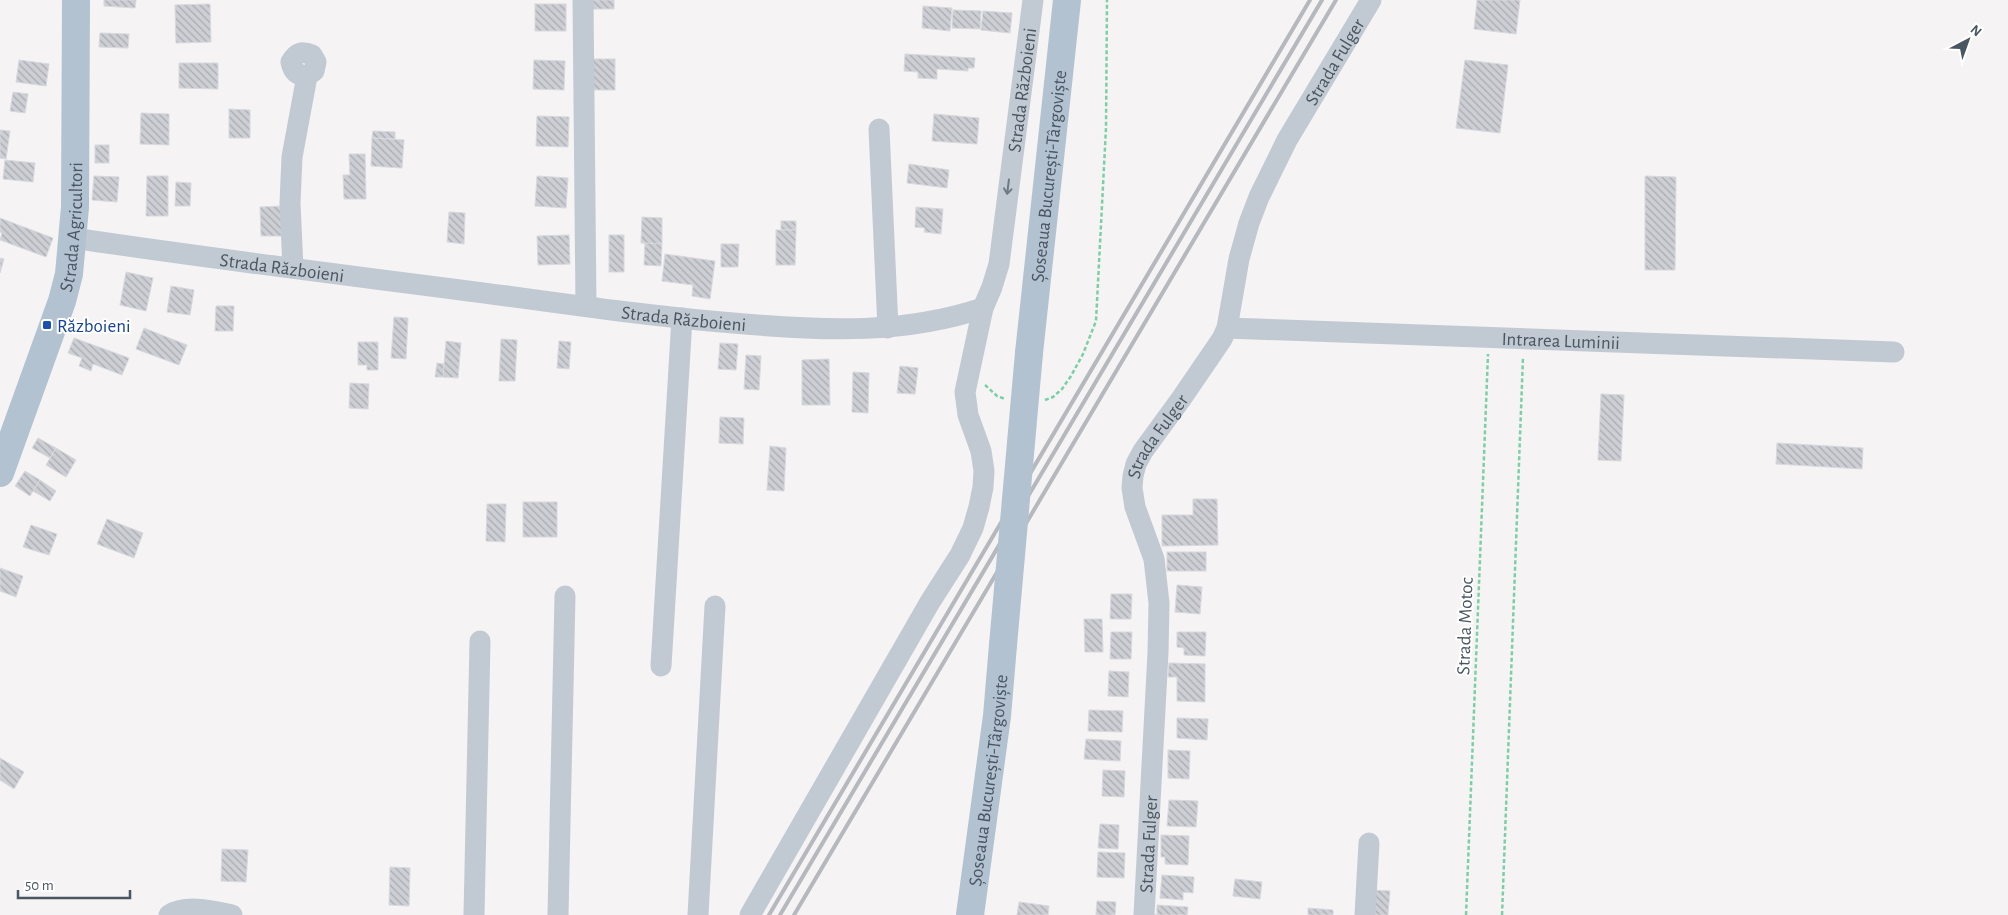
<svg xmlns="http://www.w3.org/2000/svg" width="2008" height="915" font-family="'Alegreya Sans',sans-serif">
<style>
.building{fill:url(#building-back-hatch);stroke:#d7d9de}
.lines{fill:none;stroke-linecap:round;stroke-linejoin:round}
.path{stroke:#7ad0a6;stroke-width:2.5;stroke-dasharray:4 2.5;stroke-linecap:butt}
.minor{stroke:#c1cad2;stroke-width:21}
.major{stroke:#b3c2d1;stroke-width:28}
.rail{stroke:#b5b8bd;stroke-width:4}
.major-bridge{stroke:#b3c2d1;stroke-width:28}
.oneway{stroke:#6e7983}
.transit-dot{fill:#1a4fb4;stroke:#fff;stroke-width:2}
.labels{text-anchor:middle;stroke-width:4;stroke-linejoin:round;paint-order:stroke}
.street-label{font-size:19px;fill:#4a5661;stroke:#fff}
.transit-label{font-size:19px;fill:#164399;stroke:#fff;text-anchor:start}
</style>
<defs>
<pattern id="building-back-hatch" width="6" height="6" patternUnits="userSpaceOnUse" patternTransform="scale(1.25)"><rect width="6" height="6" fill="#cdcfd5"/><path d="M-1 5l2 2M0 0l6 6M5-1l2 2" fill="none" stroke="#a8abb0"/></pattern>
</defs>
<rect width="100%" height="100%" fill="#f5f3f3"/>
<g class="building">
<polygon points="104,0 136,0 135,8 104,6"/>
<rect x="592" y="0" width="22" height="9"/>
<polygon points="1477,0 1520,0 1516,34 1474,29"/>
<polygon points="210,4 211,42 176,43 175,5"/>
<rect x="535" y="4" width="31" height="27"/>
<polygon points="923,6 952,8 950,31 922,28"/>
<polygon points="953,10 981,11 980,29 952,28"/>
<polygon points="983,11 1012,13 1010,33 981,30"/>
<polygon points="100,33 129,34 128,48 99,47"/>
<polygon points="905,54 975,58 974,68 968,68 968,71 937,69 937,79 918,78 918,72 904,71"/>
<rect x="591" y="59" width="24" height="31"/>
<polygon points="19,60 49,64 46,86 16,82"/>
<polygon points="534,60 565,61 564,90 533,89"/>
<polygon points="1465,60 1508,65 1500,133 1456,128"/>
<polygon points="179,63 218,63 218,89 179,88"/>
<polygon points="13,92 28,94 25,113 10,111"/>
<polygon points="229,109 250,110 250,138 229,138"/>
<polygon points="141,113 169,114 169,145 140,144"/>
<polygon points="934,114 979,118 977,144 932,141"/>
<polygon points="537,116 569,117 568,147 536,146"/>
<polygon points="0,130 10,131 6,159 0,158"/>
<polygon points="373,131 395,132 395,139 372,138"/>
<polygon points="372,138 404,140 402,168 371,166"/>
<rect x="95" y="145" width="14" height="18"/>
<polygon points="349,154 365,154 366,199 344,199 343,175 350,175"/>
<polygon points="5,160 35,163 33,182 3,179"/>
<polygon points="909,164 949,170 947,188 907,183"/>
<polygon points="94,176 119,177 117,202 92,200"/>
<polygon points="147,176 168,176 168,216 146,216"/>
<polygon points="537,176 568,178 566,208 535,206"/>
<polygon points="1645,176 1676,177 1675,270 1645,270"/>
<polygon points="176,182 191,183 190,206 175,206"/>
<polygon points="283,206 284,236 261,236 260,207"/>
<polygon points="916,207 943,209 941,234 924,232 925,228 915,227"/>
<polygon points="449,212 465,213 464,244 447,242"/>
<polygon points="642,217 662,218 662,244 641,243"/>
<polygon points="0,218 53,238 46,257 0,240 2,233 0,232"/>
<rect x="781" y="221" width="15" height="9"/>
<polygon points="776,230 796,230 795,265 776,265"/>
<polygon points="569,235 570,264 538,265 537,236"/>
<rect x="609" y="235" width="15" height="37"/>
<polygon points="645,243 662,244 661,266 644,265"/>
<polygon points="721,244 739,244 738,267 721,267"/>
<polygon points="665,254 715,261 710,299 692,296 693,285 662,281"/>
<polygon points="0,258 4,259 0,273"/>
<polygon points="126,272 153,278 146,311 120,305"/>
<polygon points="171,286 194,290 190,315 167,312"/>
<polygon points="216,306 234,306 233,331 215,331"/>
<polygon points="394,317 408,318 406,359 391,358"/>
<polygon points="144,328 187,345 179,365 136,349"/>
<polygon points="74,338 129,358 122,375 93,364 91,371 79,366 82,358 68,353"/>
<polygon points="501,339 517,340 515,381 499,381"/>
<polygon points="446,341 461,343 458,378 443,377"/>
<polygon points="559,341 571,342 569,369 557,368"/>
<polygon points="358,342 378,342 378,370 367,370 367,365 358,365"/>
<polygon points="720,343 738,344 736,370 718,369"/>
<polygon points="746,355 761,356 759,390 744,389"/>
<polygon points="829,359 830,405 802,405 802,360"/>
<polygon points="437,363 444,364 443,377 435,377"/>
<polygon points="900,366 918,368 915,394 897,393"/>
<polygon points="853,372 869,373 868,413 852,412"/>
<polygon points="350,383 369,384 368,409 349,408"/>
<polygon points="1601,394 1624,395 1621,461 1598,460"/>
<polygon points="720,417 744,418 743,444 719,443"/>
<polygon points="38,438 56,448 50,458 32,448"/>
<polygon points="1777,443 1863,448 1862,469 1776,464"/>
<polygon points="770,446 786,448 784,491 767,490"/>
<polygon points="56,448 76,460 66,477 46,465"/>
<polygon points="25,471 40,480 30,496 15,486"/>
<polygon points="40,480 56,491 50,501 33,491"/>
<polygon points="1193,499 1217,499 1218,545 1162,546 1162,515 1193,515"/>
<rect x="523" y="502" width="34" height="35"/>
<polygon points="487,504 506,504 505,542 486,541"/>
<polygon points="107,519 143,533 134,558 97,544"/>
<polygon points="31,525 57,534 49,555 23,547"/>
<rect x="1167" y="552" width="39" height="19"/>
<polygon points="0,568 23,576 16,597 0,591"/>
<polygon points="1177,585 1202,587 1200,614 1175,612"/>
<polygon points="1111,594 1132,594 1131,619 1110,619"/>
<polygon points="1084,619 1102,619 1103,652 1085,652"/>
<polygon points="1111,632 1132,632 1131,659 1110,659"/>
<polygon points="1177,632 1206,632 1205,656 1184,655 1184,648 1177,647"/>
<polygon points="1169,663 1205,664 1205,702 1177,701 1177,677 1168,677"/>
<polygon points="1109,671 1129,672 1128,697 1108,696"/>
<polygon points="1089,710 1123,711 1122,732 1088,731"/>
<polygon points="1177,718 1208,719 1207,740 1177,738"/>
<polygon points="1086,739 1121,741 1120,761 1084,759"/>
<polygon points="1168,750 1190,751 1189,779 1168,778"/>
<polygon points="0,758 24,772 14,789 0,780"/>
<polygon points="1103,770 1125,771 1124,797 1102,796"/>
<polygon points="1169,800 1198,801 1196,827 1167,826"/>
<polygon points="1100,824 1119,825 1118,849 1098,848"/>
<polygon points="1161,835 1189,836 1188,865 1165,864 1165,857 1161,857"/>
<polygon points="222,849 248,850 246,882 221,881"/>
<polygon points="1098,852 1125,853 1124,878 1097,877"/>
<polygon points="390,867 410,868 409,906 389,905"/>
<polygon points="1162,875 1194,877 1193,893 1183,892 1183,900 1160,898"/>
<polygon points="1235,879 1262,882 1260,899 1233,896"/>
<polygon points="1372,890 1390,891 1388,915 1371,915"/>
<polygon points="1097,901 1116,902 1115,915 1096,915"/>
<polygon points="1019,902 1049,906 1048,915 1017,915"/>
<polygon points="1157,905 1188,907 1187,915 1153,915 1157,915"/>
<polygon points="1308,908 1333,910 1333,915 1308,915"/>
</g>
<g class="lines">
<g class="path">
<polyline points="985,385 997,396 1005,399"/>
<polyline points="1045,400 1053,397 1062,389 1071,376 1083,354 1096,321 1106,128 1107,0"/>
<polyline points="1466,915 1488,354"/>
<polyline points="1502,915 1523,357"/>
</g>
<g class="minor">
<polyline points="583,0 586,306"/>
<polyline points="879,129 888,328"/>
<path id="s1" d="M 73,238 C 218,260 363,277 507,296 C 587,307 666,318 745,324 C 827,331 904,334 983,308"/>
<path d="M 293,268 L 290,203 L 292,157 L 307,76 L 314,71 L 316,62 L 312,55 C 302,51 297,52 291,62 C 293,72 297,75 307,76"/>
<path id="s2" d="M 1227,328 L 1894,352"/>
<polyline points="661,666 682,318"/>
<path d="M 169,915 C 186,904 213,911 232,915"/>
<polyline points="474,915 480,641"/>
<polyline points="558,915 565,596"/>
<polyline points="698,915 715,606"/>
<path id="s3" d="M 750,915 L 930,602 L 960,555 L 973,528 L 979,507 L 983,487 L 984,471 L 981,451 L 968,415 L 965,392 L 983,308 L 992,287 L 999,264 L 1033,0"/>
<path id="s4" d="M 1144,915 L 1158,653 L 1159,603 L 1154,559 L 1135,507 L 1132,488 L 1133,476 L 1136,464 L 1143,451 L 1181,399 L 1222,339 L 1227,328 L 1239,259 L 1249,223 L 1259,197 L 1287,140 L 1371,0"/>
<polyline points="1365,915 1369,843"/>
</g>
<g class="major">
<path id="s5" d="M 1029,353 L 1067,0"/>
<path id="s6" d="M 0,473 L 62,301 L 69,274 L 75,207 L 76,0"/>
<path id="s7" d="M 970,915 L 997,716 L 1003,645"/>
</g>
<g class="rail">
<polyline points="769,915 1310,0"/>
<polyline points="780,915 1322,0"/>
<polyline points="794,915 1336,0"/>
</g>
<polyline class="major-bridge" points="1003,645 1029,353"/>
</g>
<defs><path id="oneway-shaft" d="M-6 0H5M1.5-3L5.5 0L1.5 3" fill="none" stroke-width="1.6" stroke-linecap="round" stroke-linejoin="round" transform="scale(1.25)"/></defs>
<use class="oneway" href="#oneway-shaft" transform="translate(1008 187) rotate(97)"/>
<rect class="transit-dot" x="42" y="320" width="10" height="10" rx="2.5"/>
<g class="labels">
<g class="street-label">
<text dy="7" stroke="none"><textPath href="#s4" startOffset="910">Strada Fulger</textPath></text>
<text dy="7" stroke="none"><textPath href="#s3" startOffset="895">Strada Războieni</textPath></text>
<text dy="7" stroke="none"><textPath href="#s5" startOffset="178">Șoseaua București-Târgoviște</textPath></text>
<text dy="7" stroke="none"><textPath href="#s6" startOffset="258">Strada Agricultori</textPath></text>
<text dy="7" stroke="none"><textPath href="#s1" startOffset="211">Strada Războieni</textPath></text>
<text dy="7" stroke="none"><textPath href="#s1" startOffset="616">Strada Războieni</textPath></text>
<text dy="7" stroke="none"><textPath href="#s2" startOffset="334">Intrarea Luminii</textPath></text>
<text dy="7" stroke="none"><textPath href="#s4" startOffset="490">Strada Fulger</textPath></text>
<text transform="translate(1464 626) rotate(-88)" y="7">Strada Motoc</text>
<text dy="7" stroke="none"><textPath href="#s7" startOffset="136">Șoseaua București-Târgoviște</textPath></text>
<text dy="7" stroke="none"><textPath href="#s4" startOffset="71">Strada Fulger</textPath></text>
</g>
<g class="transit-label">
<text x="57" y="332">Războieni</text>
</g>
</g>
<g transform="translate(1968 40) rotate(41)" stroke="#ffffff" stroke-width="4" paint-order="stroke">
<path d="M0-4L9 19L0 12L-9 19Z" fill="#4a5661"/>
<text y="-8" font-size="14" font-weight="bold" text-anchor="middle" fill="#4a5661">N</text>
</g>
<path d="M18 890v8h112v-8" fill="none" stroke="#4a5661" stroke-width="2.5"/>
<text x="25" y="890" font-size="15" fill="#4a5661" stroke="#ffffff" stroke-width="4" paint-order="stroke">50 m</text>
</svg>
